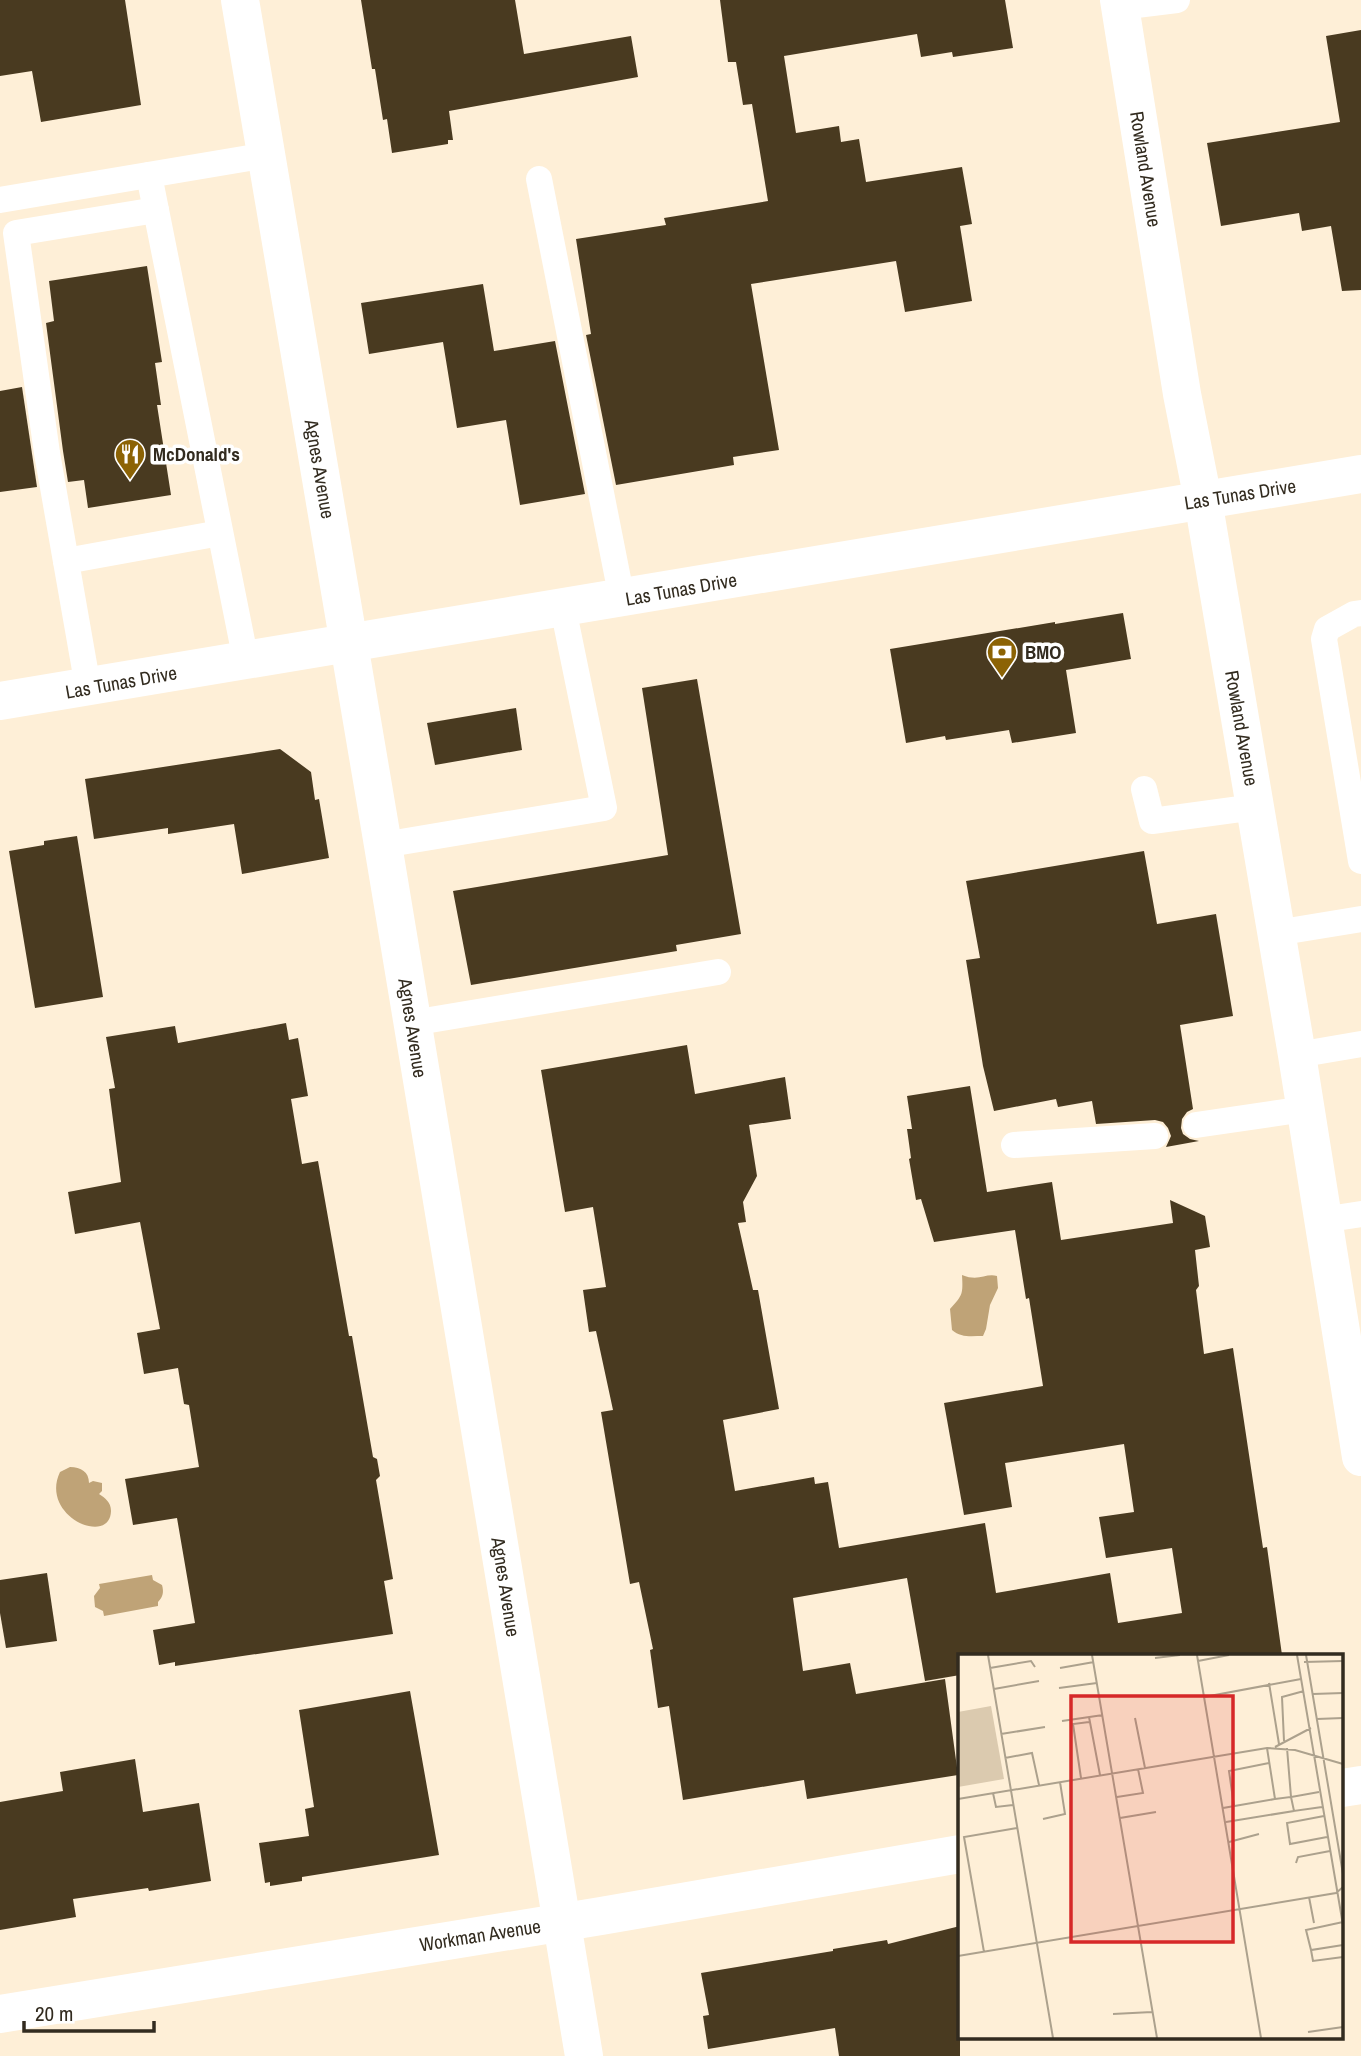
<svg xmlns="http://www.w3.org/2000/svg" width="1361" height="2056" font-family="'Archivo Narrow',sans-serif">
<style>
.water{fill:#bfa377}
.building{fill:#493a20}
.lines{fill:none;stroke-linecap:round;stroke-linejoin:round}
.service{stroke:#fff;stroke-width:26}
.minor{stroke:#fff;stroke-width:38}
.primary{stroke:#fff;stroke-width:38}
.labels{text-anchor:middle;stroke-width:7;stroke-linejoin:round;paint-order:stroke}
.street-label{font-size:19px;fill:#322b1f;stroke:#fff}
.poi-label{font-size:19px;font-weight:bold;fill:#322b1f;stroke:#fff;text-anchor:start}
.inset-road{fill:none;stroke:#aca18d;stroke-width:2}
.view{fill:#d62828;fill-opacity:0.15;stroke:#d62828;stroke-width:3.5}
.inset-edge{fill:none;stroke:#322b1f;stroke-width:3.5}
</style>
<rect width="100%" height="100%" fill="#feefd7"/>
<g class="water">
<path d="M 962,1275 C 979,1282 985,1273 997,1276 L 998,1288 L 990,1305 L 986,1329 L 983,1336 C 971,1336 961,1338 952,1330 L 950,1309 C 963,1295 963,1294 962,1275 Z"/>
<path d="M 70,1467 C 81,1467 89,1472 89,1483 L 93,1481 L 102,1483 L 102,1491 L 99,1494 C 105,1498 111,1502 111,1511 C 110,1547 39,1516 60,1472 Z"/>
<path d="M 152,1575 L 153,1580 L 162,1585 C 164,1592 163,1597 158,1602 L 158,1606 L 104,1616 L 103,1611 L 95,1607 L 94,1596 L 100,1588 L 99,1584 Z"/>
</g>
<g class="building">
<polygon points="0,0 125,0 141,105 41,122 32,71 0,76"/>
<polygon points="361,0 515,0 524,54 631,36 638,77 449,111 453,140 448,140 448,144 392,153 387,119 383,120 375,69 372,69"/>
<polygon points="720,0 1005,0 1013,48 953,57 952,52 921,57 917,34 784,56 796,133 839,126 841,142 859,139 866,182 962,167 972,224 960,226 972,301 905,312 896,261 751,284 779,450 733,457 734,465 616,485 586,335 591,334 576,239 666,225 664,218 768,201 752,104 743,105 736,62 728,62"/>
<polygon points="1361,30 1361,290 1342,291 1331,226 1302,231 1299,213 1221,226 1207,143 1340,122 1326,36"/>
<polygon points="147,266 162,362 155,363 161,405 157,405 171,495 88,508 84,480 68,482 63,451 46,323 54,321 49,281"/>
<polygon points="483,284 494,351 555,341 585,494 520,505 506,420 457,428 443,342 369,354 361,303"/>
<polygon points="22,387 37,487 0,492 0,391"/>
<polygon points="1123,613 1131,659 1066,670 1076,733 1012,743 1009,730 946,740 945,736 906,743 890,649 1055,622 1055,624"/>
<polygon points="697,679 741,934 676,945 677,951 471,985 453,891 668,855 642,688"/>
<polygon points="516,708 522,750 435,765 427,723"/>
<polygon points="280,749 311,772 315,800 319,799 329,858 242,874 234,824 168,834 168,828 94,839 85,779"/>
<polygon points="77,836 103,997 35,1008 9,851 44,845 44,841"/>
<polygon points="1144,851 1157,924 1216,914 1233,1016 1180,1025 1193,1109 1187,1112 1182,1119 1181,1128 1183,1134 1190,1139 1199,1141 1166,1147 1171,1136 1168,1128 1163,1122 1155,1120 1096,1124 1092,1101 1058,1107 1056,1099 994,1111 983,1066 966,960 980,958 966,881"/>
<polygon points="286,1023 289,1040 298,1038 308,1096 291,1099 302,1164 318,1161 349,1336 352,1336 373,1457 377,1459 380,1476 376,1480 393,1579 384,1581 393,1634 175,1666 175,1662 159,1665 153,1630 195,1623 177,1518 133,1525 125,1479 199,1467 189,1405 184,1404 178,1368 144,1374 137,1333 160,1329 140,1222 75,1234 68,1192 121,1182 109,1089 115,1088 106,1037 175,1026 178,1043"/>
<polygon points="687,1045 695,1094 785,1077 791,1119 749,1125 757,1176 743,1202 746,1222 738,1223 753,1290 758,1290 779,1409 723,1420 735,1491 814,1477 815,1484 828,1482 839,1548 985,1523 996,1593 1110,1573 1118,1623 1182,1613 1172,1548 1106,1558 1099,1517 1134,1512 1124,1444 1005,1463 1012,1507 964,1515 944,1403 1043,1386 1029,1298 1026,1299 1015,1230 934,1242 921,1199 916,1200 909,1159 911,1158 907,1129 912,1129 907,1096 970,1086 987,1192 1052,1182 1061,1240 1173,1223 1170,1200 1205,1216 1210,1247 1195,1250 1199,1286 1196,1290 1204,1354 1233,1348 1263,1548 1267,1547 1282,1655 960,1655 960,1675 925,1681 907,1578 793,1598 803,1671 850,1663 856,1694 945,1679 958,1775 807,1799 804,1780 683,1800 669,1706 658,1708 650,1650 653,1649 639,1582 630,1584 601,1412 613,1410 596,1331 589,1332 583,1290 606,1287 593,1207 565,1212 541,1070"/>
<polygon points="47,1573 57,1641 6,1648 0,1613 0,1580"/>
<polygon points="410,1691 439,1855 302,1877 302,1881 270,1886 270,1882 265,1883 259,1843 309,1836 305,1809 314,1807 299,1710"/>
<polygon points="135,1759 143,1812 199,1803 211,1881 149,1891 148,1888 73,1899 76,1917 0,1930 0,1802 63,1791 60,1772"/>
<polygon points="960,1926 960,2056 839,2056 835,2028 708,2049 703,2016 709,2015 701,1973 833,1951 833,1949 887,1940 888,1944"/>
</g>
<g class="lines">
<g class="service">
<polyline points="1120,7 1177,0"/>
<polyline points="149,175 246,661"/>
<polyline points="539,179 622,599"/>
<polyline points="0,200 267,155"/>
<polyline points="66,561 220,533"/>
<polyline points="1361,613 1354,614 1327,629 1324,639 1361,861"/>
<polyline points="88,687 47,453 16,233 156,210"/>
<polyline points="1144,789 1152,821 1255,807"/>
<polyline points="383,845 604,808 563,608"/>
<polyline points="1276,933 1361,919"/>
<polyline points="412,1023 718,972"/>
<polyline points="1297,1055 1361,1044"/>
<polyline points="1196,1125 1305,1109"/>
<polyline points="1014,1145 1155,1136"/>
<polyline points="1322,1220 1361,1214"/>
</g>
<g class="minor">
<polyline points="240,0 383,845 584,2056"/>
<polyline points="1119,0 1182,394 1203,500 1297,1055 1361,1457"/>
<polyline points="1342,1788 1361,1785"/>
<polyline points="0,2014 601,1916 960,1854"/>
</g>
<polyline class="primary" points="0,701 1361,474"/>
</g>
<defs>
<g id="restaurant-pin" transform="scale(1.575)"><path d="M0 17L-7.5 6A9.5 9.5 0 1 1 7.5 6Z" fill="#8c6305" stroke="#fff"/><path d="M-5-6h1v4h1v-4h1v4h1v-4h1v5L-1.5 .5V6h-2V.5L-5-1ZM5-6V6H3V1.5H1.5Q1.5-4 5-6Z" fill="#fff"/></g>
<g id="bank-pin" transform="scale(1.575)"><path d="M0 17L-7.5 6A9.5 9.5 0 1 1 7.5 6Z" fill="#8c6305" stroke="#fff"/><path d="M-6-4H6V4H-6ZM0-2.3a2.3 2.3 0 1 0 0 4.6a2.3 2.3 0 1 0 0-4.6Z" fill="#fff"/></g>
</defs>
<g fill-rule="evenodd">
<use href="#restaurant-pin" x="130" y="454"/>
<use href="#bank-pin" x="1002" y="652"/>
</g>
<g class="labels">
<g class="street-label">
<text transform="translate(1146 169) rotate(81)" y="7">Rowland Avenue</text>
<text transform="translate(320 469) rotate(80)" y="7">Agnes Avenue</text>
<text transform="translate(1240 494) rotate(-9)" y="7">Las Tunas Drive</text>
<text transform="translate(681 589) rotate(-10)" y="7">Las Tunas Drive</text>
<text transform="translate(121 682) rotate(-10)" y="7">Las Tunas Drive</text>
<text transform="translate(1242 728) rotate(80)" y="7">Rowland Avenue</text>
<text transform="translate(413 1028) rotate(81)" y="7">Agnes Avenue</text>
<text transform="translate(506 1587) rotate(81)" y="7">Agnes Avenue</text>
<text transform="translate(480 1935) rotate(-9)" y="7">Workman Avenue</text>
</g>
<g class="poi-label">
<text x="153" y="461">McDonald's</text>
<text x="1025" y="659">BMO</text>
</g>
</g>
<g transform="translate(958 1654)">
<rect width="385" height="385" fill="#feefd7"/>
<path d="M 33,52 L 46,125 L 0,133 L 0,58 Z" fill="#dbcaaf"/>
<path class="inset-road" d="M 30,1 L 95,384M 134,1 L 199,384M 239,1 L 303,384M 339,1 L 385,271M 348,1 L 385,220M 197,4 L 222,1M 240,7 L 271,1M 346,8 L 385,7M 32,14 L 73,7 L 77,13M 102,14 L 136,8M 311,29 L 321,90M 101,34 L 139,29M 36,35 L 81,27M 355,40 L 385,39M 246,43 L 343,25M 131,63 L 142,121M 177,64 L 187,114M 359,65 L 385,64M 104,67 L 145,61M 43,80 L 87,73M 326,87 L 324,43 L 346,37M 317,93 L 353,74M 47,104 L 74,99 L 81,131M 123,124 L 115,70 L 131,68M 361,138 L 333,143 L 336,157 L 364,153M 35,139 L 38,153 L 55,151M 159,143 L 185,139 L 180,115M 0,145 L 309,94 L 337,96 L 385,110M 317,145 L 333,143 L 329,94M 276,152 L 271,117 L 311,109M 265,154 L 317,145 L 309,94M 366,162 L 329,169 L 332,190 L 369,183M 162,164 L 198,158M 85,165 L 107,160 L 102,128M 268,168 L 336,157M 271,188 L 301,180M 338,209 L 340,203 L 372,197M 351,243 L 356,269M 385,268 L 348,276 L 353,296 L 385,291M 353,296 L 355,307 L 385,303M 26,298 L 6,183 L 59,174M 0,302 L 378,239 L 385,233M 155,360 L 194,358M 350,378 L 385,373"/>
<path class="view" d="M 113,42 L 275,42 L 275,288 L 113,288 Z"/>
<rect width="385" height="385" class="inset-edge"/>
</g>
<path d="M24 2021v10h130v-10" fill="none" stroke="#322b1f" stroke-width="3.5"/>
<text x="35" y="2021" font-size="21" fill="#322b1f" stroke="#ffffff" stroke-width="5" paint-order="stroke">20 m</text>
</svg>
